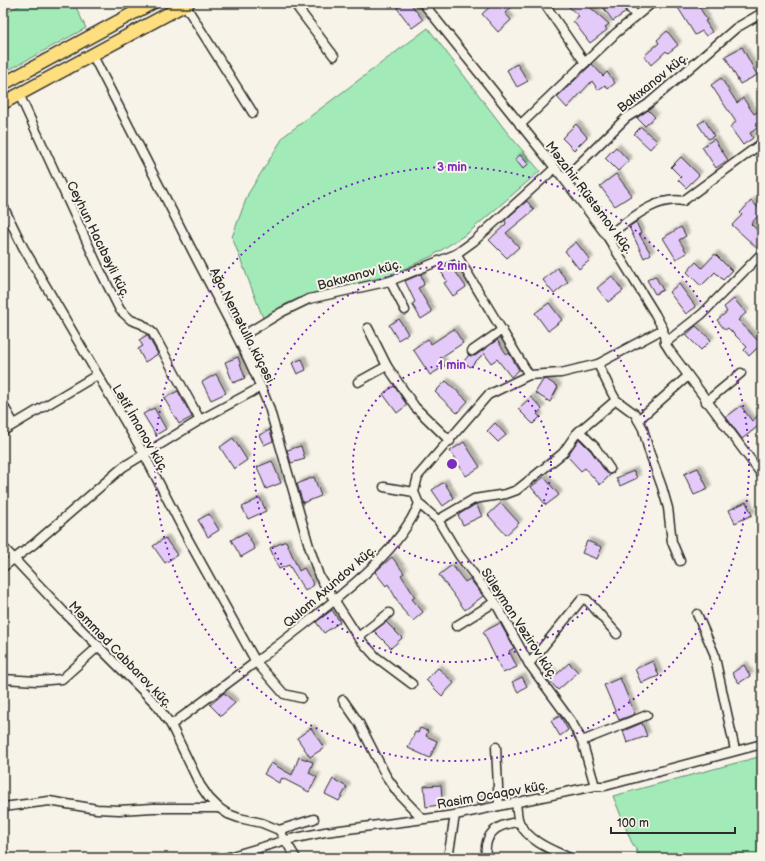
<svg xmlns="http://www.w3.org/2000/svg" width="765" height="861" font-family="'Balsamiq Sans',sans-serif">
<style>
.green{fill:#a2eab7;stroke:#668a71}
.building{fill:#e4caf9;stroke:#2b2b2b;filter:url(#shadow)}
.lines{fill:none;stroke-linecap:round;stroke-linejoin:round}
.minor-casing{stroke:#2b2b2b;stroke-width:11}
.highway-casing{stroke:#2b2b2b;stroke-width:15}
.minor{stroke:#f7f3e8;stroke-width:8}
.highway{stroke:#fedf80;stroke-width:12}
.ring{fill:none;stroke:#7b2cbf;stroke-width:2;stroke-dasharray:2 4}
.labels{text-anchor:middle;stroke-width:4;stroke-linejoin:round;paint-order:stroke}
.street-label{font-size:13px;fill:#2b2b2b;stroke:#f7f3e8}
.centre{fill:#7b2cbf;stroke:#f7f3e8;stroke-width:2}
.ring-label{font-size:12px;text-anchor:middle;font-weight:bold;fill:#7b2cbf;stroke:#f7f3e8;stroke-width:4;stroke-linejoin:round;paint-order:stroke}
</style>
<defs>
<filter id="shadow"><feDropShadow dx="3.5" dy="-3.5" stdDeviation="1" flood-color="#0004"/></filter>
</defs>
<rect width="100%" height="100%" fill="#f7f3e8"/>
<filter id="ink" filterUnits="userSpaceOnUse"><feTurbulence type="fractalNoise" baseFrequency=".025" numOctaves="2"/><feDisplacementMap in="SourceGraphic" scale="8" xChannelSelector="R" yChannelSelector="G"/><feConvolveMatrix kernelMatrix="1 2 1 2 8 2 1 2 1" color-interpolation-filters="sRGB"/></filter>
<g filter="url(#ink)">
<g class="green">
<polygon points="24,3 74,3 86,28 3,73 3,14"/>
<polygon points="428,28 506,131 540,171 468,233 432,256 378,281 325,290 286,304 263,318 232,237 248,194 284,136"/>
<polygon points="762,756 762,858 641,858 631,841 613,796"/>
</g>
<g class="building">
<polygon points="404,3 410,3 423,20 412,28 397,8"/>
<polygon points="494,3 516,3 505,13 511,20 498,32 482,14"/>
<polygon points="572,3 585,3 609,24 605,27 607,30 590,43 573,21 579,16 569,7"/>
<polygon points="600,3 621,3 626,12 613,21"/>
<polygon points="682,3 697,3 707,20 705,21 712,32 706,36 702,31 695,35 677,6"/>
<polygon points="667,31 678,45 668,53 666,51 651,65 644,56 659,43 657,40"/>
<polygon points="742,47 757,75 740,84 725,56"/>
<polygon points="517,64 528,81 517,87 507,70"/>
<polygon points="592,64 603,76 607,72 615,83 608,89 605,85 598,90 592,81 567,108 557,97"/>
<polygon points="721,78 737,103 743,98 754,114 762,109 762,125 750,133 753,138 743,145 730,127 736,122 711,85"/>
<polygon points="648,110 655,117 645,126 637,118"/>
<polygon points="705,120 714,136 708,139 698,124"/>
<polygon points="576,124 587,137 574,150 562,138"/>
<polygon points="641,127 657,141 650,149 634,134"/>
<polygon points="714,139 728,160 716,168 702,147"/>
<polygon points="616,147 629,161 618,171 605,158"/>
<polygon points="520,155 528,164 523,169 515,159"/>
<polygon points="681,157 699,175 686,188 678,180 681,177 671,167"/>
<polygon points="616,174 632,195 615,206 600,186"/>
<polygon points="527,201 534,210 506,233 519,247 507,258 489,240 506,224 505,220"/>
<polygon points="751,201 762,211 751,224 762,235 762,248 758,249 732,225 742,215 740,213"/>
<polygon points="636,222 641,233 639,234 651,254 644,258 629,227"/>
<polygon points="681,227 686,236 679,240 687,253 676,259 663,238"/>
<polygon points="576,242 590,260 579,269 565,251"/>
<polygon points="715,254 732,271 723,280 715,272 701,286 687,272 696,262 702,268"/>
<polygon points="454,261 459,269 455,271 466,287 453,296 444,283 447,281 438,267"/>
<polygon points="557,268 568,282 554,294 543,280"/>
<polygon points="421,274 424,285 418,288 432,312 421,319 412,304 415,302 405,281"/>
<polygon points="612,276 623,291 608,302 597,288"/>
<polygon points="655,276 663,290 655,294 647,280"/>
<polygon points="679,284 696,307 686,314 669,292"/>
<polygon points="734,299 746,313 738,320 761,344 749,356 744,350 747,347 728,328 725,330 717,320 727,312 724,307"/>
<polygon points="549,303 562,320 548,331 535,313"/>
<polygon points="399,319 408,334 398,340 389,325"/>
<polygon points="696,326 711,340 701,350 686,335"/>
<polygon points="454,329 463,343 440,358 445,366 430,375 413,349 428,339 431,344"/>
<polygon points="147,335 158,354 145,362 138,349 143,346 139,340"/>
<polygon points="497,340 507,355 509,353 519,370 511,377 497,359 491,363 484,353 470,367 464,361 469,355 475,356"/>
<polygon points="238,357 245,378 233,383 225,362"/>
<polygon points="302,359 306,370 297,374 292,363"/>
<polygon points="216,374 226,393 211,400 202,382"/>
<polygon points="546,379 558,387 550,402 535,393 543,380"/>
<polygon points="446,381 468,401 457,413 435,392"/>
<polygon points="394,386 407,405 397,413 383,394"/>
<polygon points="178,391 192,417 179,424 164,398"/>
<polygon points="531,397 542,409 537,414 540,417 533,424 518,409"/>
<polygon points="741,406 752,421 759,415 762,419 762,423 742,439 726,417"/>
<polygon points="154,408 166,429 156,435 143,414"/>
<polygon points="495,423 506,435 498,442 487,431"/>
<polygon points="270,430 273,441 264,445 259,435"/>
<polygon points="233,438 247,460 234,469 220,447"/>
<polygon points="579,439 591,451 606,472 611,474 600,485 585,468 581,471 567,456"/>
<polygon points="464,442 480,467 466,476 450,451"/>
<polygon points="301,446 305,459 291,463 287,450"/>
<polygon points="272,461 281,483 266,489 257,467"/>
<polygon points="698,468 708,489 694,495 684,474"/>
<polygon points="634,471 637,478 620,486 616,478"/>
<polygon points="314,477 321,496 303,503 297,484"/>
<polygon points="544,477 559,495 546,505 531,487"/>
<polygon points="444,482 454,498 443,506 432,490"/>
<polygon points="260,498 266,511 248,519 242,507"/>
<polygon points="746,502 752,515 735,523 729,510"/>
<polygon points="501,503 519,523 506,535 488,515"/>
<polygon points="476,504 482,516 463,525 458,515"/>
<polygon points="209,514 219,530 208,537 198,520"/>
<polygon points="246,532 255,549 241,557 231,540"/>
<polygon points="165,538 177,555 165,563 153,546"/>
<polygon points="286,541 299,571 304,568 314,585 305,591 289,565 279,569 270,548"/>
<polygon points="587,541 602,547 597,559 582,553"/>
<polygon points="392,557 404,573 401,575 415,597 412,599 423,612 413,621 402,609 388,584 386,586 375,572"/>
<polygon points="452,565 465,582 470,579 483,596 465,610 439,575"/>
<polygon points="332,610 340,622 324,633 316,622"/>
<polygon points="386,622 402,638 391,648 374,631"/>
<polygon points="500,623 514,648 509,651 517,667 503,673 483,632"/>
<polygon points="653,661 659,676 641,683 635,669"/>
<polygon points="569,663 578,672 558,690 543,674 549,669 555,676"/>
<polygon points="744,665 750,676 739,683 732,673"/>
<polygon points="438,668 454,683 442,696 426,680"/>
<polygon points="522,677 527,686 518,692 512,682"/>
<polygon points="620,678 635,714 619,720 604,685"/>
<polygon points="224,693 235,703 221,716 210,705"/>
<polygon points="560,716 568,730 560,736 551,721"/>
<polygon points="642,723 647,736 627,743 623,731"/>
<polygon points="311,728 324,748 310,757 297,738"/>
<polygon points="420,728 428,731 426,736 437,741 430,758 408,748 415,732 418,733"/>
<polygon points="299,757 313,762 309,773 317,777 309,792 282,778 279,783 264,774 271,763 292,775"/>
<polygon points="333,779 347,787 339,801 325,794"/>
<polygon points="441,785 442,799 439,799 439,805 426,807 424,786"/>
<polygon points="489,794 491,800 478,804 476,798"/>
</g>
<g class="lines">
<g class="minor-casing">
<g id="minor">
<polyline points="294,3 334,56"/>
<polyline points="423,3 564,179 607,236 655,314 663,329 665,343 670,351 762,475"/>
<polyline points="544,3 585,63"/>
<polyline points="626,3 636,16"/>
<polyline points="185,5 253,113"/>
<path d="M 92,54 C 126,120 159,186 193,252 C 219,303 248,353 269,407 L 309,546 L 319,576 L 358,637 L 376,657 L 412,684"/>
<polyline points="19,94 98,266 120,310 131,320 142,324 153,333 200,420"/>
<polyline points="520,125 616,33 652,3"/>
<polyline points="564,179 626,118 648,104 736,28 762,13"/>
<polyline points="3,206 23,247 144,454 189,541 256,662 284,694 301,698"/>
<path d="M 607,236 C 629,221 655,196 683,201 L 762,143"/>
<polyline points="456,254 529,375"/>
<polyline points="390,281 405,310"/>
<polyline points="368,328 387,366 415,407 450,441"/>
<polyline points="239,338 282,312 309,299 390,281 456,254 474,241 555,168"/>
<polyline points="665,343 702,314 762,253"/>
<polyline points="472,351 502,330"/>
<polyline points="598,364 612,393 616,400 635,414 643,429 649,451 662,487 668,508 672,542 680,561"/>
<polyline points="358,382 387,366"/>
<polyline points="706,402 741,373"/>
<polyline points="3,405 14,424"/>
<polyline points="638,420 688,376"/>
<polyline points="3,431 97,375"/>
<polyline points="579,431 595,447 610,469"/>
<polyline points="384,487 414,492"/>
<polyline points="419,504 438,520 459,555 495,602 529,664 571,721 582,741 595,786"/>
<polyline points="438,520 474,499 506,494 517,490 563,453 576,434 616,400"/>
<polyline points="3,547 64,612 156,704 171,725 200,785 209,798 219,808 228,814 239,818 262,823 279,830 296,858"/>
<polyline points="3,567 34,544 123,467 200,420 261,387"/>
<polyline points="697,614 714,653 735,750"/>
<polyline points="456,626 495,602"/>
<polyline points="358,637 389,613"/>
<polyline points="529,664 582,599 587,600 617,634"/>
<polyline points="3,679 37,681 62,679 99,646"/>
<polyline points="343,700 359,723 386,776 398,793 422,818"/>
<path d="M 171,725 C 219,690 267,654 314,617 C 353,585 398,551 419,504 L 414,492 L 418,476 L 488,395 L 529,375 L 561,373 L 598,364 L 663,329"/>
<polyline points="582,741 647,715"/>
<polyline points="496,747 499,806"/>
<path d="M 516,803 C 517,809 517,817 519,822 C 528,841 552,850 570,858"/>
<polyline points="3,807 49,801 97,809 119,810 153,808 219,808"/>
<polyline points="279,830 314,819"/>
<polyline points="225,858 286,840 325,832 455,815 595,786 605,786 762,744"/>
<polyline points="448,858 455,815"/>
<path d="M 486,858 C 483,833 497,824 519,822"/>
</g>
</g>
<g class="highway-casing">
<g id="highway">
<polyline points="3,84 152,3"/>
<polyline points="3,103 188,3"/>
</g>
</g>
<use href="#minor" class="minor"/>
<use href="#highway" class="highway"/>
</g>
</g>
<g class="ring">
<circle cx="452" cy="464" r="99"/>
<circle cx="452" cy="464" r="198"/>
<circle cx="452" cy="464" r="297"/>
</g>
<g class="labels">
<g class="street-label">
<text transform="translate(652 82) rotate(-39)" y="5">Bakıxanov küç.</text>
<text transform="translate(590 197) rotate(53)" y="5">Məzahir Rüstəmov küç.</text>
<text transform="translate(99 239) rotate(64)" y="5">Ceyhun Hacıbəyli küç.</text>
<text transform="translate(359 274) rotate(-15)" y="5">Bakıxanov küç.</text>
<text transform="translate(243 325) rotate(63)" y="5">Ağa Nemətulla küçəsi</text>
<text transform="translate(141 428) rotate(60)" y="5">Lətif İmanov küç.</text>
<text transform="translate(329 586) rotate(-41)" y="5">Qulam Axundov küç.</text>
<text transform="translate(520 623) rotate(57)" y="5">Süleyman Vəzirov küç.</text>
<text transform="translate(121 654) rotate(46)" y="5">Məmməd Cabbarov küç.</text>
<text transform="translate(492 794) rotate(-10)" y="5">Rasim Ocaqov küç.</text>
</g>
</g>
<circle cx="452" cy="464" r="6" class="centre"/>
<g class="ring-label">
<text x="452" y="171">3 min</text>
<text x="452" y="270">2 min</text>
<text x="452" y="369">1 min</text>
</g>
<rect width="765" height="861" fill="none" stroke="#f7f3e8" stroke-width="16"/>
<rect x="8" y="8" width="749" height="845" fill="none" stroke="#2b2b2b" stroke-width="1.5" filter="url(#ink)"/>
<path d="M611 827v6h124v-6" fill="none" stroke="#2b2b2b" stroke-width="2"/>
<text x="617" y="827" font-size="12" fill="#2b2b2b" stroke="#f7f3e8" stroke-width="3" paint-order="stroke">100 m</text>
</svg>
